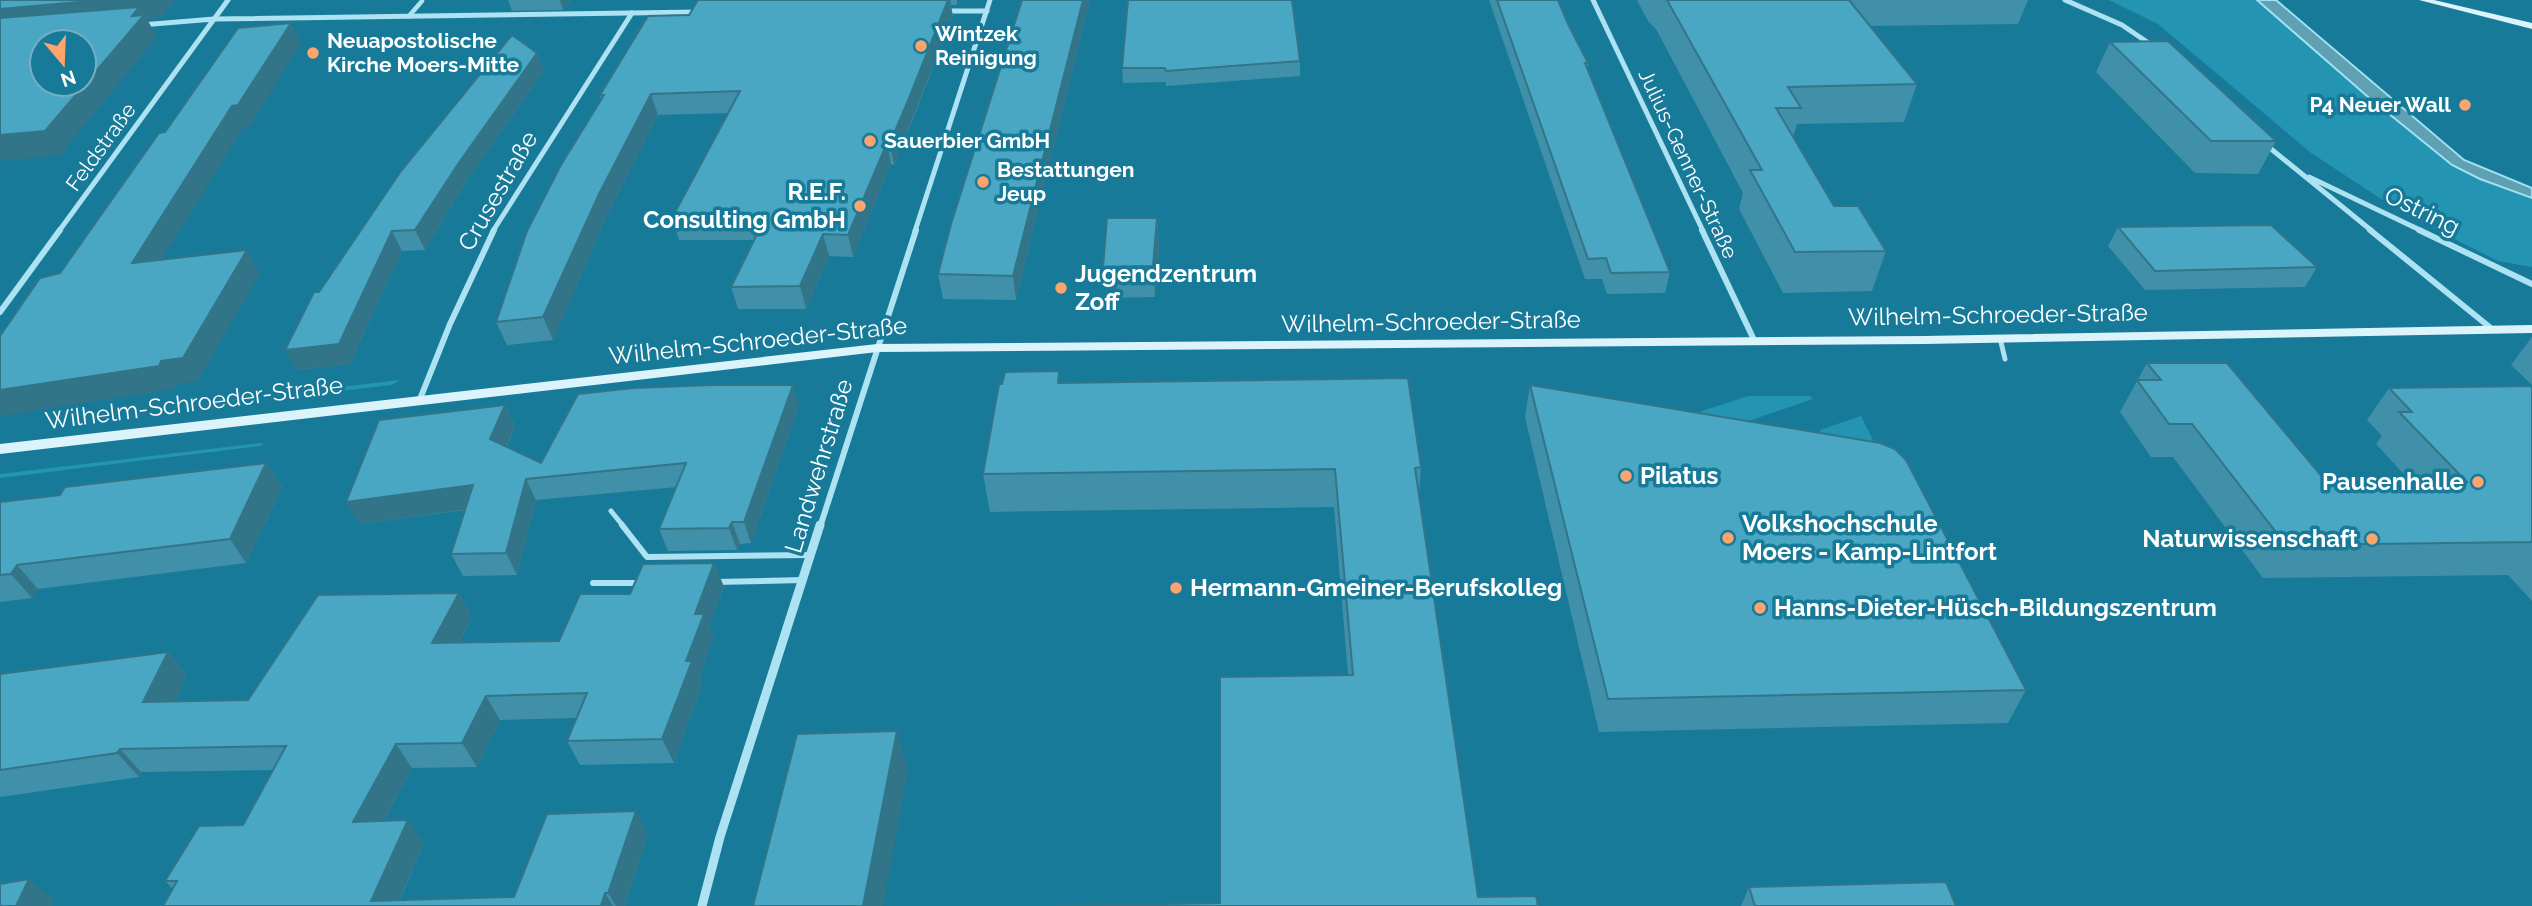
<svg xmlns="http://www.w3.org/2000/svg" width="2532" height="906" font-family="Raleway,sans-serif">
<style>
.green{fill:#2494b3}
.water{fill:#60a0b3;stroke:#9fe2f4;stroke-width:2}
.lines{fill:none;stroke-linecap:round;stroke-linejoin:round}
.service-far1{stroke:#ace2f1;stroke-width:5}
.service{stroke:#ace2f1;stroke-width:6}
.pedestrian{stroke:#ace2f1;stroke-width:4.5}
.minor-far2{stroke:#ace2f1;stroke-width:5}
.minor-far1{stroke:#ace2f1;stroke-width:6}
.minor{stroke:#ace2f1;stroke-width:9}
.secondary{fill:#dbf4fc;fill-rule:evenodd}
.wall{fill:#3f90a8}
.shaded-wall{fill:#337588}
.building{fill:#49a7c3;stroke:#337588;stroke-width:2;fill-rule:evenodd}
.poi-dot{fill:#ffa46c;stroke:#187a99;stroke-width:2.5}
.labels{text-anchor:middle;stroke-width:7;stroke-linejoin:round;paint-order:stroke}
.far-poi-label{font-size:21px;font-weight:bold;fill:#fff;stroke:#187a99;text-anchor:start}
.far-street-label{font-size:21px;fill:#fff;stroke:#187a99}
.street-label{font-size:24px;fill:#fff;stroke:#187a99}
.poi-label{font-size:24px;font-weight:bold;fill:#fff;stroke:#187a99;text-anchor:start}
</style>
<rect width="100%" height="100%" fill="#187a99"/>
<g class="green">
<polygon points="2109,0 2257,0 2367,96 2480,179 2532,198 2532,267 2498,261 2401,212 2311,153 2158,24"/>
<polygon points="400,380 392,385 212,406 214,402"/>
<polygon points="1748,396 1810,396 1813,399 1728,428 1693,414"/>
<polygon points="1861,416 1884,462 1820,464 1820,430"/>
<polygon points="260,443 263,444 261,446 0,478 0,474"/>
</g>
<polygon class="water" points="2257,0 2276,0 2464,160 2532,188 2532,198 2480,179 2452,165 2367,96"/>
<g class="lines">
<g class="service-far1">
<polyline points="2000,338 2005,359"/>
<polyline points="611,511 624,527"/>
</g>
<g class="service">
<polyline points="622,525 647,557 811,555"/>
<polyline points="715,582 803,580"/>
<polyline points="593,583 639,583"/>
</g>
<polyline class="pedestrian" points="409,16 422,1"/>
<g class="minor-far2">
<polyline points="1593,0 1703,231"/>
<polyline points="2065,0 2122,25 2153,46"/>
<polyline points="945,11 987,11"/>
<polyline points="141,25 214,19 699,12"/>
<polyline points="2265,144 2372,231"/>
<polyline points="2309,177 2422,231"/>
<polyline points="59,231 228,0"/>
<polyline points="493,231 632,13"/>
<polyline points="915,231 990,0"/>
</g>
<g class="minor-far1">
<polyline points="1702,230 1755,342"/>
<polyline points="2370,230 2492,329"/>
<polyline points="2419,230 2532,284"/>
<polyline points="0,312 60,230"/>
<polyline points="420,399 450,324 494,230"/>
<polyline points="820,527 916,230"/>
</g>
<polyline class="minor" points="702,906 720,837 820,525"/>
<g class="secondary">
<polygon points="2419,0 2434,0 2532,23 2532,29"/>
<polygon points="2532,325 2532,333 1924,344 877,352 0,454 0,444 877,344 1924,336"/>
</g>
</g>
<g class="wall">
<polygon points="508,0 571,0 563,10 512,11"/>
<polygon points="698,0 957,0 957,5 951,5 953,17 913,119 894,165 891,164 853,257 829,256 806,309 738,309 731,287 754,240 679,240 672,218 729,113 658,115 607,216 553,340 507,345 496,322 601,99 600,95 689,15"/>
<polygon points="1489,0 1558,0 1568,24 1588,63 1588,68 1670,272 1665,293 1607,294 1602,279 1585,279"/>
<polygon points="1637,0 2028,0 2018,24 1870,26 1917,84 1904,122 1797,124 1793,137 1834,206 1886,251 1872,291 1783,293 1739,209 1743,193 1656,29 1648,21"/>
<polygon points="1089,3 1016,300 943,299 938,274"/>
<polygon points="2110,42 2276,141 2258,174 2195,173 2096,72"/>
<polygon points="537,53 544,71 466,182 425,250 402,251 350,364 297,370 319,292"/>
<polygon points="1300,61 1300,76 1166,86 1166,82 1123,83 1122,68"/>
<polygon points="1157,218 1159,248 1155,297 1106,298 1103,267"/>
<polygon points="2118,227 2317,267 2305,287 2145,290 2108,246"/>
<polygon points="2532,337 2532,385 2511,365"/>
<polygon points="2147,363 2328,484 2412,483 2376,444 2382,436 2367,420 2389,388 2532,386 2532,601 2508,575 2263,578 2173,457 2151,457 2120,412"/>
<polygon points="1061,383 1421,467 1419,493 1478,897 1220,903 1348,675 1334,507 990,512 983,474 1002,384"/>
<polygon points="1530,385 2026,690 2008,723 1599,732 1525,417"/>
<polygon points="505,405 515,426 507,447 541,463 799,406 751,543 740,544 737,550 668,551 659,529 677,487 536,500 517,575 463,576 451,554 465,510 359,524"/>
<polygon points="266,463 282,487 246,563 38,589 32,598 0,602 0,502 60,495"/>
<polygon points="714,563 724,587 709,626 713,638 699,678 702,685 674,763 580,765 567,741 576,718 500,720 477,767 412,768 384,821 424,843 400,900 514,897 648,834 625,906 163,906 173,889 165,881 243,825 273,770 141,772 139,777 0,797 0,674 168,652 187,676 175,701 248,700 459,593 472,617 459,642 559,641 630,594"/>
<polygon points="1749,887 1956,906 1741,906"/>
</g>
<g class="shaded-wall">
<polygon points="101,0 175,0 161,18 147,19 157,37 60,155 0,161 0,9"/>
<polygon points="560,0 571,0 563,10"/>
<polygon points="948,0 950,0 953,17 894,165 890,143"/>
<polygon points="1083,0 1089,0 1089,3 1016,300 1013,276"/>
<polygon points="291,23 301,43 250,126 244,127 146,285 132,263 232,106"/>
<polygon points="537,53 544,71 466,182 425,250 415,230 458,164"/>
<polygon points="651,94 658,115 607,216 553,340 543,317 599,194"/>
<polygon points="887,143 891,164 853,257 848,235"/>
<polygon points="1157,218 1159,248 1155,297 1153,266"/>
<polygon points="392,231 402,251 350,364 297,370 285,350"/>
<polygon points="823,234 829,256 806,309 800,286"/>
<polygon points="247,250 260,273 198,381 177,384 174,389 0,416 0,390 161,361"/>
<polygon points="793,385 799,406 751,543 744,522"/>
<polygon points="505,405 515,426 501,460 490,439"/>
<polygon points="266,463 282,487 246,563 230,539"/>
<polygon points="526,479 536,500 517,575 506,553"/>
<polygon points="473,485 484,507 359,524 346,502"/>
<polygon points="732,522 740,544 737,550 729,528"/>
<polygon points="714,563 724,587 709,626 713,638 699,678 702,685 674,763 662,739 686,661 695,614"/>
<polygon points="17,565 38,589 32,598 11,574"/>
<polygon points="459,593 472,617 446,666 432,643"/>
<polygon points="168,652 187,676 163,726 143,702"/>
<polygon points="486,696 500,720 477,767 462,743"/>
<polygon points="897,731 908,769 883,906 863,906"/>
<polygon points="396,744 412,768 371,845 353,822"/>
<polygon points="120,749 141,772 139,777 117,753"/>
<polygon points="636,811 648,834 625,906 616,906 608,893"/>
<polygon points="408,820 424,843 397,906 371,901"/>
<polygon points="29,879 54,901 52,906 16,906"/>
<polygon points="605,893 613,906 601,906"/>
</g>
<g class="building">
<polygon points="0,0 101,0 0,9"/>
<polygon points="698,0 948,0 909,98 890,143 887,143 848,235 823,234 800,286 731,287 765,218 672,218 740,91 651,94 599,194 543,317 496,322 527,231 561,165 604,95 600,95 648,16 689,15"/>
<polygon points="1022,0 1083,0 1013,276 938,274 951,224"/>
<polygon points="1128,0 1292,0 1300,61 1166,71 1165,68 1122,68"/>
<polygon points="1497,0 1558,0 1568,24 1588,63 1585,63 1670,272 1611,273 1606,258 1588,259"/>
<polygon points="1667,0 1849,0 1917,84 1788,87 1801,108 1776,108 1834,206 1858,206 1886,251 1795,252 1750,170 1762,170"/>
<path d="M 139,7 L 132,16 L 144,15 L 45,131 L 0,135 L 0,18 ZM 42,42 L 84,42 L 84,84 L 42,84 Z"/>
<polygon points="291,23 238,105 232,106 132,263 247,250 183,358 161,361 159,366 0,390 0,336 40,278 60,273 159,133 165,132 238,28"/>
<polygon points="512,35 537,53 458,164 415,230 392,231 339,344 285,350 314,292 319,292 401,171"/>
<polygon points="2168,41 2276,141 2211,141 2110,42"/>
<polygon points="1107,218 1157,218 1153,266 1103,267"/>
<polygon points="2271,225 2317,267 2155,271 2118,227"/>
<polygon points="2147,363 2227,363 2328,484 2467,482 2399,412 2412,412 2389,388 2532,386 2532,542 2286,545 2192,424 2169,424 2137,380 2161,380"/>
<polygon points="1059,371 1058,383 1408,378 1421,467 1415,468 1478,897 1536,896 1538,906 1055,906 1220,903 1220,677 1353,675 1335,469 983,474 999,384 1002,384 1005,372"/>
<polygon points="712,385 793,385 744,522 732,522 729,528 659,529 686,463 526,479 506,553 451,554 473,485 346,502 379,420 505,405 490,439 541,463 578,394 634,388"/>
<polygon points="1530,385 1880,443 1895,449 1906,460 2026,690 1608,699"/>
<polygon points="266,463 230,539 17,565 11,574 0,575 0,502 60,495 65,487"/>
<polygon points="714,563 695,614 704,614 686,661 692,661 662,739 567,741 587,693 486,696 462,743 396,744 353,822 408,820 371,901 514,897 547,814 636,811 608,893 605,893 601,906 163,906 177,881 165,881 199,826 243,825 286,746 120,749 117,753 0,770 0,674 168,652 143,702 248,700 318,595 459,593 432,643 559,641 580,594 630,594 643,564"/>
<polygon points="897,731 863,906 753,906 797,734"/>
<polygon points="29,879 16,906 0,906 0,884"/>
<polygon points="1946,882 1956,906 1755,906 1749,887"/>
</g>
<g class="poi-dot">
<circle cx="921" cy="46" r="7"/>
<circle cx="313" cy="53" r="7"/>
<circle cx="2465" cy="105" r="7"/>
<circle cx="870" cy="141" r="7"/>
<circle cx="983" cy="182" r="7"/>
<circle cx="860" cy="206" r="7"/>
<circle cx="1061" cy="288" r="7"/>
<circle cx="1626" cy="476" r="7"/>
<circle cx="2478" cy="482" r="7"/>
<circle cx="1728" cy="538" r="7"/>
<circle cx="2372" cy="539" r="7"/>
<circle cx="1176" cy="588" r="7"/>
<circle cx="1760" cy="608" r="7"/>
</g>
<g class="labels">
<g class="far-poi-label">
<text x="935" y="41">Wintzek<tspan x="935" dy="24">Reinigung</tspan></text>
<text x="327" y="48">Neuapostolische<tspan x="327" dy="24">Kirche Moers-Mitte</tspan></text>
<text x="2451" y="112" text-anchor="end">P4 Neuer Wall</text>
<text x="884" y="148">Sauerbier GmbH</text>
<text x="997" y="177">Bestattungen<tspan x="997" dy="24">Jeup</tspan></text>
</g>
<g class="far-street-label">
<text transform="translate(101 147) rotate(-54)" y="7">Feldstraße</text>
<text transform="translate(1688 164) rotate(65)" y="7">Julius-Genner-Straße</text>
</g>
<g class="street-label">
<text transform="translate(498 191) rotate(-60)" y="8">Crusestraße</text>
<text transform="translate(2422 211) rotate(26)" y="8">Ostring</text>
<text transform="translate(1998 315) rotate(-1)" y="8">Wilhelm-Schroeder-Straße</text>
<text transform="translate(1431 322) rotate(-1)" y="8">Wilhelm-Schroeder-Straße</text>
<text transform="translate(758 341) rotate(-6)" y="8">Wilhelm-Schroeder-Straße</text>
<text transform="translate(194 403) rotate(-7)" y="8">Wilhelm-Schroeder-Straße</text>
<text transform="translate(819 466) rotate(-73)" y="8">Landwehrstraße</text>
</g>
<g class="poi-label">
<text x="846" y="200" text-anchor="end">R.E.F.<tspan x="846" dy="28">Consulting GmbH</tspan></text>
<text x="1075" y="282">Jugendzentrum<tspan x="1075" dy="28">Zoff</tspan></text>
<text x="1640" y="484">Pilatus</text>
<text x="2464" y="490" text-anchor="end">Pausenhalle</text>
<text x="1742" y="532">Volkshochschule<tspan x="1742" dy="28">Moers - Kamp-Lintfort</tspan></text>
<text x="2358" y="547" text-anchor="end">Naturwissenschaft</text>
<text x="1190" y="596">Hermann-Gmeiner-Berufskolleg</text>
<text x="1774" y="616">Hanns-Dieter-Hüsch-Bildungszentrum</text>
</g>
</g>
<g transform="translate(63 63) rotate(161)"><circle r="33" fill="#187a99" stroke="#74afc2" stroke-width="2"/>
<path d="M0-5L12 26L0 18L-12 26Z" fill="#ffa46c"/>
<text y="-10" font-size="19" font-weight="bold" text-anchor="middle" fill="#ffffff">N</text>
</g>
</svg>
